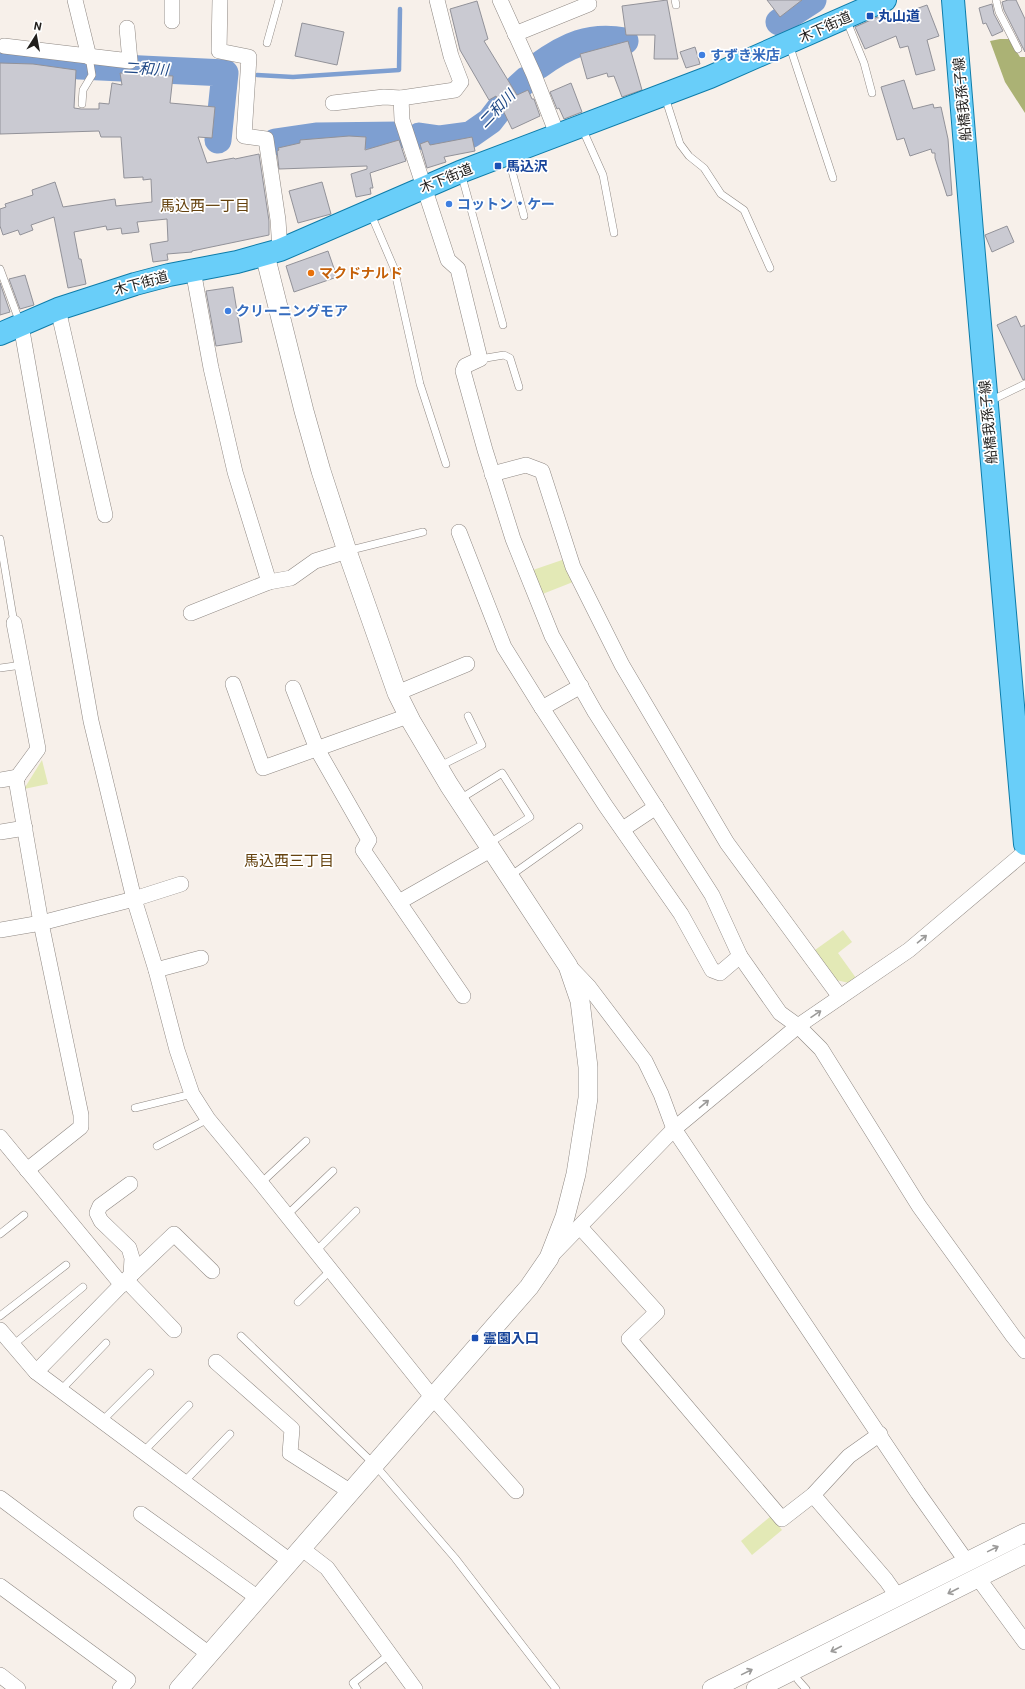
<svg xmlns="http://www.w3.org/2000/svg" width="1025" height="1689" font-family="Roboto,'Noto Sans JP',sans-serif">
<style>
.green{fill:#e3e9b6}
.forest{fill:#abb275}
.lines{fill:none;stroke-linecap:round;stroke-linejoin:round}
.stream{stroke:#7e9fd1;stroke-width:4.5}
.river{stroke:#7e9fd1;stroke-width:27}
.building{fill:#cacad2;stroke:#929299}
.service-casing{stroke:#8f8883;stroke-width:8}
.minor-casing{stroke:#8f8883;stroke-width:16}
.tertiary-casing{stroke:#8f8883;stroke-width:20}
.primary-casing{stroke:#0e7ca9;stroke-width:24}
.service{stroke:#fff;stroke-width:7}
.minor{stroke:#fff;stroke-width:15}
.tertiary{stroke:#fff;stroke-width:19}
.primary{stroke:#69cef9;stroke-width:22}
.oneway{stroke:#9b9a99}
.transit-dot{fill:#1a4fb4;stroke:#fff;stroke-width:1.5}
.shop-dot{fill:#3f7fe0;stroke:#fff;stroke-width:1.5}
.food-dot{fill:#e8710a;stroke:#fff;stroke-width:1.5}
.labels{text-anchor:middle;stroke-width:3.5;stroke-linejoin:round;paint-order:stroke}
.transit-label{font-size:14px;font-weight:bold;fill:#164399;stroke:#fff;text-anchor:start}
.street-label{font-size:14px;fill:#201e1c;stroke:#fff}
.shop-label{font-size:14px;font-weight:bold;fill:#366cbe;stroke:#fff;text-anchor:start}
.food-label{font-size:14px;font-weight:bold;fill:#c56008;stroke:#fff;text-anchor:start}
.water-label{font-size:15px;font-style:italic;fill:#1f4885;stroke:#fff}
.neighbourhood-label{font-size:15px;fill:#65420e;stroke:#fff}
</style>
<rect width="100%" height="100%" fill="#f7f0ea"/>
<g class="green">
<polygon points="565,559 573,582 540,595 530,571"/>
<polygon points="42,760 48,784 24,789"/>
<polygon points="843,930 852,942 838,953 856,978 849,983 836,980 815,950"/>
<polygon points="771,1516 782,1530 752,1555 741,1541"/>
</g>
<polygon class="forest" points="1000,39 1009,39 1020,57 1025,57 1025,113 1005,82 990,41"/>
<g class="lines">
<polyline class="stream" points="257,75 293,77 399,70 400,9"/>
<g class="river">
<polyline points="779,22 813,0"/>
<polyline points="0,56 80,66 225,73 218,140"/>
<path d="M 538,66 C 567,45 589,35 625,41"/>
<polyline points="419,136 440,139 470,135 490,121 510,95 526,80"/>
<polyline points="275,142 316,136 400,135"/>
</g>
</g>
<g class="building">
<polygon points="667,0 678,59 654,59 655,35 626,35 622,6"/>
<polygon points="767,0 802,0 780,17"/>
<polygon points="1008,0 1016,0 1025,19 1025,52 1004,10 1002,2"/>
<polygon points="477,1 488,39 484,41 517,95 528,90 532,99 534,99 540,116 512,129 496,96 489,100 460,50 450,9"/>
<polygon points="992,4 994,14 1003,31 992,36 986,23 983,24 979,8"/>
<polygon points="927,5 939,36 927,40 935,70 916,75 908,46 900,48 896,36 865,49 855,27 880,16 882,21"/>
<polygon points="302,23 344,32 337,65 295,56"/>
<polygon points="628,41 642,90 622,97 614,76 608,77 607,73 587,79 580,54"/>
<polygon points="695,47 700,64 686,68 680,52"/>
<polygon points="0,63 33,64 76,70 74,108 81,109 99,109 99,103 109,104 112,83 122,85 120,73 173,76 170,103 215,107 212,138 198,137 207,163 234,158 235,159 259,154 269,221 269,235 192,251 192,252 167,254 168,260 153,262 150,244 168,241 167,219 137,222 139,232 122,234 121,228 107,230 106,226 74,232 79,259 81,259 86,284 68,288 54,217 31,225 33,230 20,235 18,230 3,235 0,226 0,209 6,207 5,204 33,195 32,190 55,182 63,207 115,199 116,206 152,202 151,179 143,180 143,177 124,178 121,137 101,137 99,131 0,134"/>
<polygon points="904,80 913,109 933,104 934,108 941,107 948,139 952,195 947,196 935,158 935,153 932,153 931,149 910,156 904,138 897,140 881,87"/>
<polygon points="571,83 582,112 564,119 559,108 557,109 550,92"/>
<polygon points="349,136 366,137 365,150 399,140 406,161 370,173 373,188 370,188 371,194 356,197 351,174 367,169 367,166 279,169 277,151 279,150 278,148 300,143 300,140"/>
<polygon points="472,137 475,151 444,157 446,162 427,168 420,144 428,141 430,145"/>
<polygon points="322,182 331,214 298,223 289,191"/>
<polygon points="1007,226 1014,242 992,252 985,235"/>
<polygon points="328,251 337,277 294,292 286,266"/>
<polygon points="25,275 34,305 20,309 9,279"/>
<polygon points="0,283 10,312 0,315"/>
<polygon points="233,287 242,342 216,346 206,291"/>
<polygon points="1016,316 1021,327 1025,325 1025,379 1023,380 997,325"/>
</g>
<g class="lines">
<g class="service-casing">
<g id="service">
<polyline points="675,0 676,5"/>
<polyline points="996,0 999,12 1018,49"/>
<polyline points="846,19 864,63 872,93"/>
<polyline points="267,43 279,0"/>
<polyline points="789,44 833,178"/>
<polyline points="665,97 680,144 689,156 704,168 721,194 744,210 770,268"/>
<polyline points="82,104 83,90 92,75 89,57"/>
<polyline points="582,128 603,175 614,233"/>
<polyline points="508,156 524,216"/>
<polyline points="461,173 503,325"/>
<polyline points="370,212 394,268 420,384 446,464"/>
<polyline points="0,269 20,323"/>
<polyline points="480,359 504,355 510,358 519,387"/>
<polyline points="990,401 1025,384"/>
<polyline points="0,539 14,623"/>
<polyline points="347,551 423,532"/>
<polyline points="0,668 22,665"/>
<polyline points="438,767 482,745 468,716"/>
<polyline points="460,799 502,773 530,817 488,844"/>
<polyline points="510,876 579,827"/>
<polyline points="135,1108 192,1094"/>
<polyline points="157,1146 208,1119"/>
<polyline points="261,1183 306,1141"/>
<polyline points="287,1215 333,1171"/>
<polyline points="0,1234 24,1215"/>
<polyline points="316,1251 356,1211"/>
<polyline points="298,1302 331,1270"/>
<polyline points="0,1316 66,1265"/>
<polyline points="241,1336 375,1465 455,1558 556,1689"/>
<polyline points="13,1345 83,1287"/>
<polyline points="60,1391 106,1343"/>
<polyline points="102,1421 150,1373"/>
<polyline points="143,1452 189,1405"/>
<polyline points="184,1482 230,1434"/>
<polyline points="798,1680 806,1689"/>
<polyline points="357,1689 353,1683 390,1654"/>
</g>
</g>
<g class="minor-casing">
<g id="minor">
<polyline points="75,0 89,57"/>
<polyline points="172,0 172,21"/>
<polyline points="220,0 219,51 249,57 244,136 266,139 278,220 280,250"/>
<polyline points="500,0 534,75 557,134"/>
<polyline points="515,34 589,4"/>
<polyline points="4,46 130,61 127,28"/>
<polyline points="401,98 402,120 448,260 458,269 480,359 465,366 463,371 485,450 513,539 552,636 595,712 712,895 740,956 780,1013 798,1026 821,1049 919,1206 1013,1336 1025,1351"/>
<polyline points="333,103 384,97 401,98 455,90 461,82 451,56 437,0"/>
<polyline points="193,270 211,368 235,472 269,582"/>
<polyline points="58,309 105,515"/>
<polyline points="21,325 91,721 134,899 156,970 177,1050 192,1094 208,1119 261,1183 433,1398 516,1491"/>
<polyline points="492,474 526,465 542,471 573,567 622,665 727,843 840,997"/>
<polyline points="459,532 504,647 542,708"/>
<polyline points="191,613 269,582 291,578 315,561 347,551"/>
<polyline points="14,623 38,749 16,779 41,923 134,899 181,884"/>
<polyline points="233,684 263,768 408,716"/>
<polyline points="581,686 542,708 605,805 681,914 712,970 720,973 740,956"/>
<polyline points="293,688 317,749 369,840 363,850 463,996"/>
<polyline points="397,693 467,664"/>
<polyline points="0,780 18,777"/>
<polyline points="623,829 656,807"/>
<polyline points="0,832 25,828"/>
<polyline points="399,902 492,849"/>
<polyline points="0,930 41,923 81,1115 81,1127 27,1170"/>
<polyline points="569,966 589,987 645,1061 661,1094 674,1129 918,1493 967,1562"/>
<polyline points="156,970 201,958"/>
<polyline points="0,1137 122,1285"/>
<polyline points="130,1184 100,1206 97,1213 101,1221 129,1248 132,1258 131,1275"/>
<polyline points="580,1227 657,1312 629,1339 782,1519 813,1495 849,1456 880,1434"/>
<polyline points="551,1256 674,1129 798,1026 909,950 1025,852"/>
<polyline points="127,1281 174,1330"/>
<polyline points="0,1330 36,1372 290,1561"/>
<polyline points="216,1362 292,1429 290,1453 351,1492"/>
<polyline points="36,1372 131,1275 174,1234 212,1271"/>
<polyline points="813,1495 886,1580 898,1597"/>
<polyline points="0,1498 209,1654"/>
<polyline points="141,1514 258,1598"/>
<polyline points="301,1548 327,1568 415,1689"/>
<polyline points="978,1578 1025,1642"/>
<polyline points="0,1586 128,1680 120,1689"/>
<polyline points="0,1675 18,1689"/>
</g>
</g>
<g class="tertiary-casing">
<g id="tertiary">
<polyline points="179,1689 529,1287 549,1258 565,1217 576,1174 588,1098 588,1067 580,1001 568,966 449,785 411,721 397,693 347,551 321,471 304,411 265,255"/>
<polyline points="712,1689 1025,1533"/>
<polyline points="756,1689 1025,1554"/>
</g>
</g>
<g class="primary-casing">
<g id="primary">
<polyline points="953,0 972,232 1025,844"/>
<polyline points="0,334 58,309 135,284 169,275 237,262 280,250 460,172 710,77 885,0"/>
</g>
</g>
<use href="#service" class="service"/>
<use href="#minor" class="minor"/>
<use href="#tertiary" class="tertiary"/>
<use href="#primary" class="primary"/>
</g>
<defs><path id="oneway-shaft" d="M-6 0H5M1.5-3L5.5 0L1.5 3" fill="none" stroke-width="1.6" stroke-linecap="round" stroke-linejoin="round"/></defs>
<g class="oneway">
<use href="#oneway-shaft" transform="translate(922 939) rotate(-40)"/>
<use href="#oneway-shaft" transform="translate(816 1014) rotate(-34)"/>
<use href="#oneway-shaft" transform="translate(704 1104) rotate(-40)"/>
<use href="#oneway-shaft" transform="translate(993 1549) rotate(-26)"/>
<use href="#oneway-shaft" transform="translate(953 1591) rotate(153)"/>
<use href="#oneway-shaft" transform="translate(836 1649) rotate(153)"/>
<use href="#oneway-shaft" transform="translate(747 1672) rotate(-26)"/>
</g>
<g class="transit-dot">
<rect x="866" y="12" width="8" height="8" rx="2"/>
<rect x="494" y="162" width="8" height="8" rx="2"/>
<rect x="471" y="1334" width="8" height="8" rx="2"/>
</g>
<g class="shop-dot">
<circle cx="702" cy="55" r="4"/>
<circle cx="449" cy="204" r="4"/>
<circle cx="228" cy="311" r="4"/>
</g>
<circle class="food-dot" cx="311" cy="273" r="4"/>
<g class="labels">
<g class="transit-label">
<text x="878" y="21">丸山道</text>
<text x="506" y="171">馬込沢</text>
<text x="483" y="1343">霊園入口</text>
</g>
<g class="street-label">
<text transform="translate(825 27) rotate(-24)" y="5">木下街道</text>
<text transform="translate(962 99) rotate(-95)" y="5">船橋我孫子線</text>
<text transform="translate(446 178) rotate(-22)" y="5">木下街道</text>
<text transform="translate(141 283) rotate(-15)" y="5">木下街道</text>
<text transform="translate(988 422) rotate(-95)" y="5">船橋我孫子線</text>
</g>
<g class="shop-label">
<text x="710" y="60">すずき米店</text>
<text x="457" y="209">コットン・ケー</text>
<text x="236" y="316">クリーニングモア</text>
</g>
<g class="food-label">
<text x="319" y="278">マクドナルド</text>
</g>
<g class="water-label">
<text transform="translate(146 69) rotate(3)" y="5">二和川</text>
<text transform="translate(497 109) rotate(-46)" y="5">二和川</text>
</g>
<g class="neighbourhood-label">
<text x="205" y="211">馬込西一丁目</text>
<text x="289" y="866">馬込西三丁目</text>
</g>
</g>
<g transform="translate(36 36) rotate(11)" stroke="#ffffff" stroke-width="3" paint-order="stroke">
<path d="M0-3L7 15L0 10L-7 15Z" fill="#201e1c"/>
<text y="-6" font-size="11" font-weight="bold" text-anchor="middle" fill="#201e1c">N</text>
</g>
</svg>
